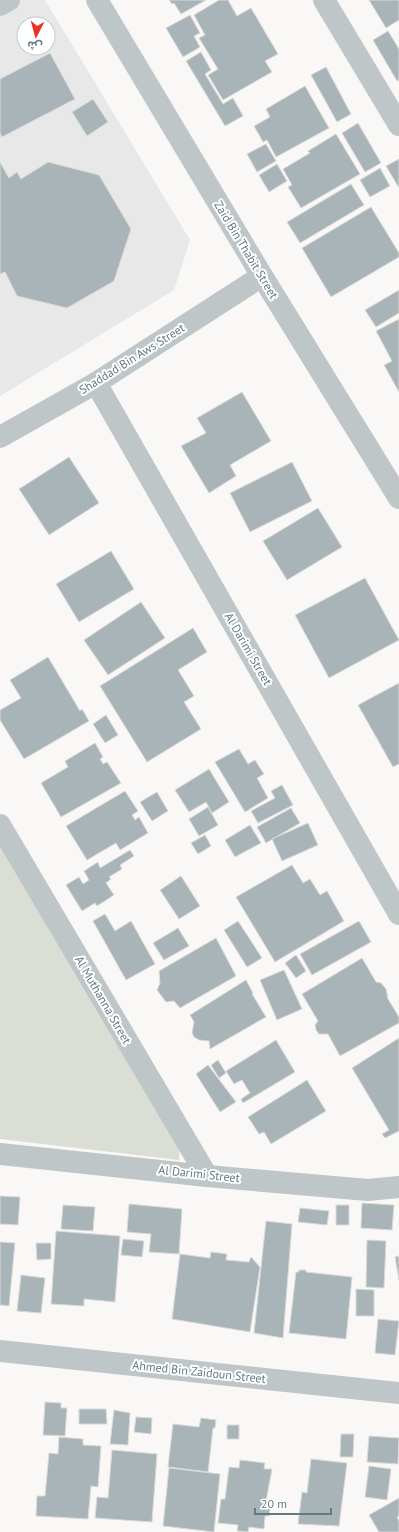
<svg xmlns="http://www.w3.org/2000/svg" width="399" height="1532" font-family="'PT Sans','Noto Sans Arabic',sans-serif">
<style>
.built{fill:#e7e8e7;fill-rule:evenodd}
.green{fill:#daded5}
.building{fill:#a8b4b8;stroke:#dbdad8}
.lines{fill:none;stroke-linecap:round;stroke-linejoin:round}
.minor{stroke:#bfc6c8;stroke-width:22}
.labels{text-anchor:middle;stroke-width:4;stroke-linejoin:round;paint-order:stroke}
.street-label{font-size:12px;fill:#627a82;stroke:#fff}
</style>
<rect width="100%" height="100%" fill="#f9f8f6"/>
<path class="built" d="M 0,0 L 45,0 L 190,240 L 174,290 L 0,396 ZM 24,24 L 48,24 L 48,48 L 24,48 Z"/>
<polygon class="green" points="0,827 180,1143 179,1160 0,1139"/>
<g class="building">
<polygon points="169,0 206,0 181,14 174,3 172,4"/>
<polygon points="219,0 228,0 237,16 251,8 278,54 265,61 272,72 223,100 208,75 218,69 199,38 205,35 194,15"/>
<polygon points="369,0 399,0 399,20 386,28"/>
<polygon points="190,15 200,33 194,36 200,47 183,57 166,28"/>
<polygon points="388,31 399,49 399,80 397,81 373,40"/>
<polygon points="201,52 211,70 205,74 223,104 233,98 243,116 225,126 186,61"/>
<polygon points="50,53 75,99 2,137 0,133 0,79"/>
<polygon points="326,67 351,114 337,122 311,75"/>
<polygon points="305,86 329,128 276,157 267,140 263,142 254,126 270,117 266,109"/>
<polygon points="93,99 108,122 87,136 72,112"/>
<polygon points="358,123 381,163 365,172 342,133"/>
<polygon points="336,134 360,174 301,208 288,187 292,185 283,169 310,153 308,151"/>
<polygon points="266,144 276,161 257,172 247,154"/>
<polygon points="399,159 399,188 386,166"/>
<polygon points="0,162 9,178 17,172 21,179 48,162 99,175 131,229 114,281 67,308 17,296 5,272 0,274"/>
<polygon points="277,164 287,181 269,192 259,175"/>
<polygon points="380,168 390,186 370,197 360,180"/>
<polygon points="351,184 364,205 300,243 287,222"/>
<polygon points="371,207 399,253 399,257 331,297 302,248"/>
<polygon points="399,290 399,313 376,327 365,310"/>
<polygon points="399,319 399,392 384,365 392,361 376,331"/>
<polygon points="242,392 271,441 230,465 236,476 209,493 181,446 206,433 197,418"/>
<polygon points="69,457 99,503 49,535 19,489"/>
<polygon points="292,462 312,501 250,532 230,493"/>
<polygon points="318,508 342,547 287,580 263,541"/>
<polygon points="111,551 134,589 79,622 56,584"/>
<polygon points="365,578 399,640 329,678 295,615"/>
<polygon points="141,602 165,638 108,675 84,640"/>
<polygon points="193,628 207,652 178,670 194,696 184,702 201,729 147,762 100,686"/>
<polygon points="48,657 80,711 82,709 89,721 24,759 0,720 0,710 21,698 10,680"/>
<polygon points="399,683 399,764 393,767 358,705"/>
<polygon points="106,715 118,735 105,743 93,724"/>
<polygon points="95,743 103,757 100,759 103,764 107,762 121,783 61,817 41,783 68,767 65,761"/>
<polygon points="239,749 248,764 255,760 264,774 257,778 268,798 245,812 215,762"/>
<polygon points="209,769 229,802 212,813 206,802 189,812 175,790"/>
<polygon points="282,785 293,805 258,823 251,811 275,798 271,791"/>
<polygon points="125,791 138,811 132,815 135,820 139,817 148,833 120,850 116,843 87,860 66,826"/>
<polygon points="157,792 168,811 152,821 140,802"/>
<polygon points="208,807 218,825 199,836 189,819"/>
<polygon points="291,808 300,823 266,843 257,827"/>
<polygon points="308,823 318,845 282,861 272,839"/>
<polygon points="250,825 261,843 235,857 225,840"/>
<polygon points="205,835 211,846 198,854 191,843"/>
<polygon points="130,850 134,856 120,865 122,869 109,877 111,879 106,883 114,895 97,906 95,903 82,911 66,885 79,877 83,884 89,880 84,871 98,862 100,868"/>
<polygon points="292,865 303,883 310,879 320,895 327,891 344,921 275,962 236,897"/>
<polygon points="181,876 200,906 179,919 160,890"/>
<polygon points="105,914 115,931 131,921 155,964 126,980 93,921"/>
<polygon points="238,921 262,958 247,967 224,930"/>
<polygon points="359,921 371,942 312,975 300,954"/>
<polygon points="178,928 189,946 164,960 153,943"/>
<polygon points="216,938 236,976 180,1008 174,1001 166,1002 157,990 160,983 159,971"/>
<polygon points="296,955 306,971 296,978 285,963"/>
<polygon points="362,958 376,982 381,983 386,989 388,999 399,1017 399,1023 340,1056 328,1034 319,1034 316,1030 315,1025 318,1021 302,994"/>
<polygon points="284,970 302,1009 277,1020 260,980"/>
<polygon points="246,980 253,993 252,994 266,1017 210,1049 209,1041 199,1040 194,1037 192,1033 194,1022 190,1015"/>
<polygon points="399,1038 399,1131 385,1138 382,1134 389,1130 352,1068"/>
<polygon points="276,1040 295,1072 243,1103 241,1099 250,1093 242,1080 234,1084 226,1071"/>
<polygon points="218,1060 226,1073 219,1078 211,1065"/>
<polygon points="208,1065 236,1102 220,1112 196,1074"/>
<polygon points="307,1080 326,1111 271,1144 264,1132 259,1134 248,1117"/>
<polygon points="0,1196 20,1197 18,1225 0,1224"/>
<polygon points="362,1203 394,1205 392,1230 361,1228"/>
<polygon points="129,1204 182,1209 179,1254 149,1252 151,1234 127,1232"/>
<polygon points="63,1205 95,1207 93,1231 61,1229"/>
<rect x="336" y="1205" width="13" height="20"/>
<polygon points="300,1208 329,1211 327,1225 298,1222"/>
<polygon points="266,1221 292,1224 283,1338 254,1333"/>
<polygon points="56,1231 120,1236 115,1302 84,1299 84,1306 51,1304"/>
<polygon points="123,1239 144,1241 142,1257 121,1255"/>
<polygon points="367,1240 386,1241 384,1288 366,1287"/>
<polygon points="0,1242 15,1243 9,1306 0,1305"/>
<polygon points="36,1243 51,1243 51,1259 37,1260"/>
<polygon points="211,1252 227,1254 226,1260 249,1262 251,1257 260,1267 250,1332 172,1319 180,1254 210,1258"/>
<polygon points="399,1256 399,1280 395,1257"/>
<polygon points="299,1270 306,1270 306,1272 352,1277 346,1339 289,1333 296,1272 299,1272"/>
<polygon points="21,1275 45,1278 41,1313 17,1311"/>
<polygon points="356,1289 374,1290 374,1316 356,1316"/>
<polygon points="378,1319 399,1321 395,1355 375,1353"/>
<polygon points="45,1402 61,1403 61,1408 67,1408 65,1436 43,1435"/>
<polygon points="79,1409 106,1409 107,1424 79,1424"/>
<polygon points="114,1410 130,1413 128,1445 110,1444"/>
<polygon points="136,1417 152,1418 151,1434 134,1432"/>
<polygon points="201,1418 216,1420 215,1428 213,1428 208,1472 168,1467 173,1424 199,1427"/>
<rect x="227" y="1425" width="12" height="14"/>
<polygon points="341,1434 354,1434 353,1457 340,1457"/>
<polygon points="369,1436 399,1438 398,1464 367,1462"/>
<polygon points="59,1437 83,1439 83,1445 101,1446 98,1487 91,1486 88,1519 36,1516 37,1496 45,1496 49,1453 58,1454"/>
<polygon points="112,1450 157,1454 152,1522 95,1518 97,1497 108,1498"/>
<polygon points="311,1459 347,1463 339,1526 298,1524 302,1492 307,1493"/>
<polygon points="240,1460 265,1463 264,1469 272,1469 266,1501 271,1501 269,1516 265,1516 264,1529 249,1527 248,1532 237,1531 238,1525 218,1523 221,1499 225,1499 229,1467 239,1468"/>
<polygon points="369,1466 391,1469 387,1500 365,1497"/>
<polygon points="169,1468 220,1474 214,1532 163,1526"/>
<polygon points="399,1498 399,1516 397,1517 399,1521 399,1532 379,1532 369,1515"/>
</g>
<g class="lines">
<g class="minor">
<polyline points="97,0 262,276 399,498"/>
<polyline points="324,0 399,125"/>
<polyline points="0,5 9,0"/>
<polyline points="96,383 399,914"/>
<polyline points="0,437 96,383 262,276"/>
<polyline points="0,825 207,1176"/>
<polyline points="0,1154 207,1176 368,1190 399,1187"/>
<polyline points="0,1351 399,1393"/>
</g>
</g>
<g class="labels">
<g class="street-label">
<text transform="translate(246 250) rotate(59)" y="4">Zaid Bin Thabit Street</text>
<text transform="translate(132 359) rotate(-32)" y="4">Shaddad Bin Aws Street</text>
<text transform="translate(248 649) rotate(60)" y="4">Al Darimi Street</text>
<text transform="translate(103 1000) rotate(60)" y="4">Al Muthanna Street</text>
<text transform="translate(199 1174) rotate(6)" y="4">Al Darimi Street</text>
<text transform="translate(199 1372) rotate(6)" y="4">Ahmed Bin Zaidoun Street</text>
</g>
</g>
<g transform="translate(36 36) rotate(186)"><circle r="19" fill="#ffffff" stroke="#c0cacd"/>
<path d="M0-3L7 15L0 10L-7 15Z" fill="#ea3324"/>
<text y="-6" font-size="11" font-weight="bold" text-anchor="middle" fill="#627a82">ش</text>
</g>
<path d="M255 1508v6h76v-6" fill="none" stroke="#627a82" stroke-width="2"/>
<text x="261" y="1508" font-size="12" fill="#627a82" stroke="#ffffff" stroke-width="3" paint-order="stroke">20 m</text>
</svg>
